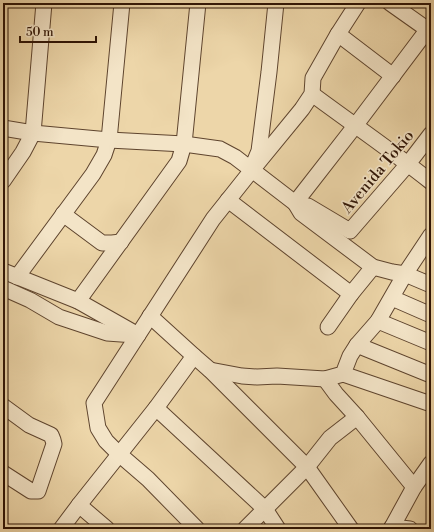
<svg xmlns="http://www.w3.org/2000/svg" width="434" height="532" font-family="'Libre Bodoni',serif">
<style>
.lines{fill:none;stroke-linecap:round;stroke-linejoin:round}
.minor-casing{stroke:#5e442e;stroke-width:17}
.minor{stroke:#f3e4c7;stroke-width:15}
.labels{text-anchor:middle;stroke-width:3.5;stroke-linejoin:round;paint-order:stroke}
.street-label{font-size:16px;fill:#2f1405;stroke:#f3e4c7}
</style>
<rect width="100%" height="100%" fill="#edd6a9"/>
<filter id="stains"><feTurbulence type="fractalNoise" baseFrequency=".005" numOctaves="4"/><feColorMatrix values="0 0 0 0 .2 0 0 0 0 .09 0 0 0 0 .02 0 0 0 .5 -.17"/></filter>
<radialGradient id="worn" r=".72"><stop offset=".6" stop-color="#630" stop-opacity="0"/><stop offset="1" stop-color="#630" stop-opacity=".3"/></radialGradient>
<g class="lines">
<g class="minor-casing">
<g id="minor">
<polyline points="390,3 431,32"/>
<polyline points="431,25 355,126 295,203 301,213 373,267 392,272 405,274 431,285"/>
<polyline points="338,34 393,76"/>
<path d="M 312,94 C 351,123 392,151 431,182"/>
<polyline points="3,128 33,133 109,140 184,144 220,149 235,157 295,203 308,206 350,231 408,164 431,134"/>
<polyline points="254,163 259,151 269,72 276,3"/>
<polyline points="3,181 23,152 33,133 44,3"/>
<polyline points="228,200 351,294"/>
<polyline points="63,214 102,243 112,243 121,242"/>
<polyline points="3,271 78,301 138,335"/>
<polyline points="17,277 93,174 104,155 109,140 122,3"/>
<polyline points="3,288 30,300 59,317 107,333 135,335"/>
<polyline points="392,298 431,315"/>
<polyline points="78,301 179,161 184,144 198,3"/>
<polyline points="150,316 194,356 210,370 307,467 351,529"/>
<polyline points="378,321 431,343"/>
<polyline points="328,327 351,294 373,267"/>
<polyline points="357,345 431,375"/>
<polyline points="210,370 242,376 257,377 277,376 325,379 343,374 350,356 357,345 378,321 405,274 431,235"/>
<polyline points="343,374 431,404"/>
<polyline points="325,379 336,394 357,417 414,487"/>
<polyline points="3,406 29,425 51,435 53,440 54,444 38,491 31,491 3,473"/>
<polyline points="156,408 265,509 278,529"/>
<polyline points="79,505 107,529"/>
<polyline points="392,527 410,529"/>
<polyline points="61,529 79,505 156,408 194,356"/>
<polyline points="197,529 148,479 119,454 106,441 98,428 94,403 213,219 252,170 302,109 312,94 313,78 338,34 358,3"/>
<polyline points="245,529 307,467 330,438 357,417"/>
<polyline points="391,529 414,487 431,463"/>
</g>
</g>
<use href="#minor" class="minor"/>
</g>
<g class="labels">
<g class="street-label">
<text transform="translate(377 171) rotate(-50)" y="6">Avenida Tokio</text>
</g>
</g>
<rect width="434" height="532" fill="none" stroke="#edd6a9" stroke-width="16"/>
<rect x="4" y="4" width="426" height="524" fill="none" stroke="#2f1405" stroke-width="2"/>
<rect x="8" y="8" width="418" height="516" fill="none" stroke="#2f1405"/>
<path d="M20 36v6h76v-6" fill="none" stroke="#2f1405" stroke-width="2"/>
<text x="26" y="36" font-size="12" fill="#2f1405" stroke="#f3e4c7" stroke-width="3" paint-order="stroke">50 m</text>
<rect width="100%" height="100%" filter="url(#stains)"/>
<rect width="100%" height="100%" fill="url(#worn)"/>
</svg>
